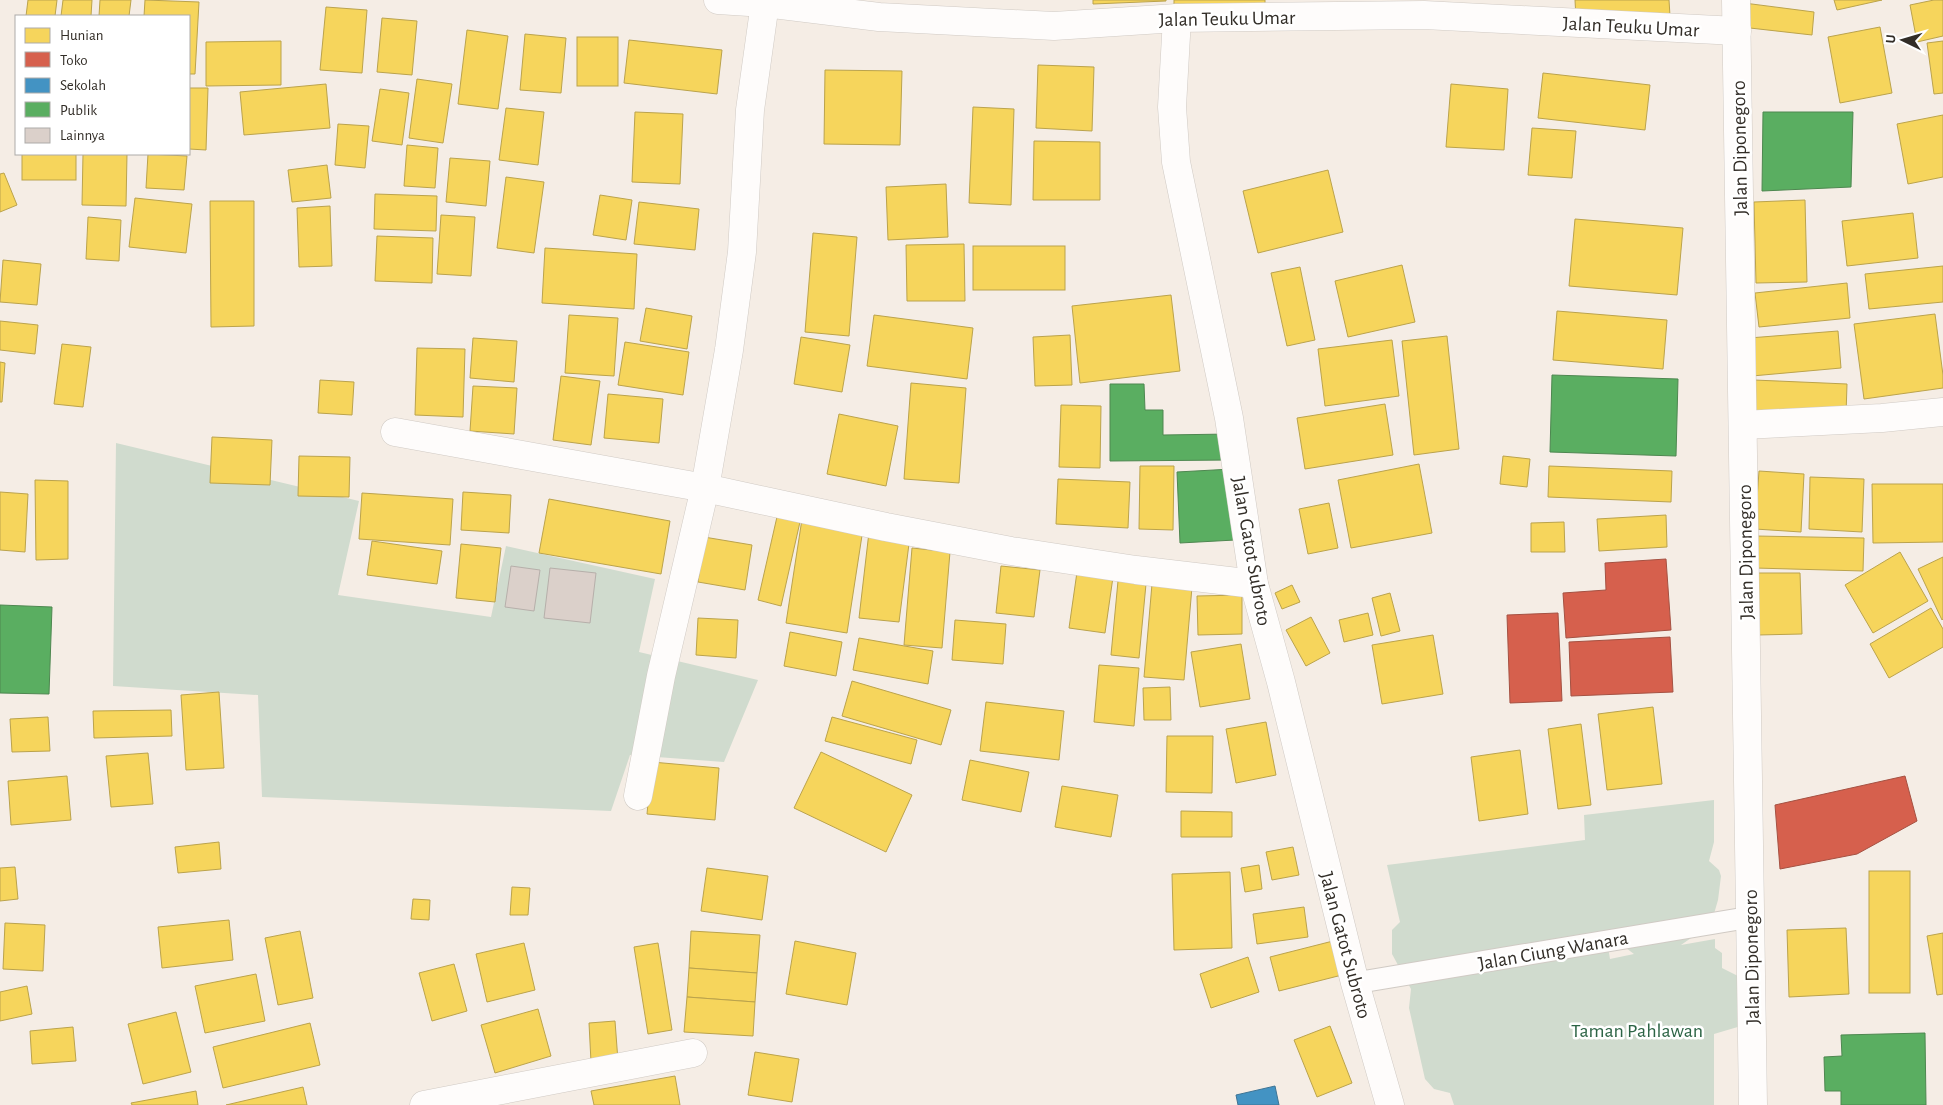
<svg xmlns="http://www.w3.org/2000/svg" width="1943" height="1105" font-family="'Alegreya Sans',sans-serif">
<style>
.green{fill:#d0dbce;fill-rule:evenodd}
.homes{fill:#f6d55c;stroke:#bba34c}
.shops{fill:#d6604d;stroke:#a55142}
.schools{fill:#4393c3;stroke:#3e7494}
.public{fill:#5aae61;stroke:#4e8750}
.building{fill:#dbd0ca;stroke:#b6afaa}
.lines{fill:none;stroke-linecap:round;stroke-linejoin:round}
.pedestrian-casing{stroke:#d0cac4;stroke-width:23}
.minor-casing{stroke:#d0cac4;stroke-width:29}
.tertiary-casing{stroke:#d0cac4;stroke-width:29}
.pedestrian{stroke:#fefcfb;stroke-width:21}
.minor{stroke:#fefcfb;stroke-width:28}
.tertiary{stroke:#fefcfb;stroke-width:28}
.labels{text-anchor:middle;stroke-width:5;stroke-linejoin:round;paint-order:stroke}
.street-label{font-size:20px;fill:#322d27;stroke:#fff}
.park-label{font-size:20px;fill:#2c6445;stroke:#fff}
</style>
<rect width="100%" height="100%" fill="#f5ede5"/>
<g class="green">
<polygon points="116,443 359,501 338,595 491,617 506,546 655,579 639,652 758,680 724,762 630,755 611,811 262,797 258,695 113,686"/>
<path d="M 1714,800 L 1714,842 L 1709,861 L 1719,870 L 1721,876 L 1718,900 L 1711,924 L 1681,945 L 1715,939 L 1715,948 L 1722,953 L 1722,968 L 1746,980 L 1741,1026 L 1714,1034 L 1714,1105 L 1454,1105 L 1450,1093 L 1434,1089 L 1425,1079 L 1409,1008 L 1411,989 L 1392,954 L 1392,930 L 1400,922 L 1387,865 L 1585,840 L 1584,815 ZM 1622,945 L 1634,954 L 1610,959 L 1608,947 Z"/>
</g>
<g class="homes">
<polygon points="28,0 57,0 55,16 26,16"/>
<polygon points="63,0 92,0 91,16 61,16"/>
<polygon points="100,0 131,0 129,16 99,16"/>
<polygon points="145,0 199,2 195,74 189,74 189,16 144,16"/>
<polygon points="1093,0 1166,0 1166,1 1093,4"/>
<polygon points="1174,0 1265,0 1265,6 1174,5"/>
<polygon points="1575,0 1669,0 1670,16 1576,19"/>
<polygon points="1834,0 1882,0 1837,10"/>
<polygon points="1934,0 1943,0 1943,36 1917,42 1910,5"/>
<polygon points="1744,3 1814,12 1812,35 1741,27"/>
<polygon points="326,7 367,10 362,73 320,70"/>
<polygon points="382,18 417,21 412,75 377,72"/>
<polygon points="1880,27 1892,93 1840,103 1828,37"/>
<polygon points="467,30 508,36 498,109 458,104"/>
<polygon points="525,34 566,38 561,93 520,90"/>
<rect x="577" y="37" width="41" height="49"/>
<polygon points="629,40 722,50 717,94 624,83"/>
<polygon points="281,41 281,85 206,86 206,42"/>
<polygon points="1943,41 1943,93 1934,94 1927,43"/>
<polygon points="1038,65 1094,67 1092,131 1036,128"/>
<polygon points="825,70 902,71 900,145 824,144"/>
<polygon points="1543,73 1650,85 1645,130 1538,118"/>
<polygon points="417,79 452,84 443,143 409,138"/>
<polygon points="326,84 330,128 244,135 240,92"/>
<polygon points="1451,84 1508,89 1504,150 1446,147"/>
<polygon points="189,88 208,88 206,150 189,149"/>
<polygon points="380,89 409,93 402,145 372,141"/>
<polygon points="973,107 1014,109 1011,205 969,203"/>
<polygon points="506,108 544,112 538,165 499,160"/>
<polygon points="635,112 683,114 680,184 632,182"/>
<polygon points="1943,115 1943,177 1908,184 1897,124"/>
<polygon points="338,124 369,126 365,168 335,165"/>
<polygon points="1532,128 1576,131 1572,178 1528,175"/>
<polygon points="1034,141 1100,142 1100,200 1033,200"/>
<polygon points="407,145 438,148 435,188 404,186"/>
<rect x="22" y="154" width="54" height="26"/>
<polygon points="83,154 127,154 126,206 82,205"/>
<polygon points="148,154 187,156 184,190 146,188"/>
<polygon points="450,158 490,161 486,206 446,202"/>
<polygon points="327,165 331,198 292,202 288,170"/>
<polygon points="1328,170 1343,232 1258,253 1243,191"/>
<polygon points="4,173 17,205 0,212 0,174"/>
<polygon points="506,177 544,182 534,253 497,248"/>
<polygon points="946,184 948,237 888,240 886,187"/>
<polygon points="375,194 437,196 436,231 374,229"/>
<polygon points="600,195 632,200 626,240 593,235"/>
<polygon points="135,198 192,204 186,253 129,247"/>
<polygon points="1805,200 1807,282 1756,283 1754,202"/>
<polygon points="210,201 254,201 254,326 211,327"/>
<polygon points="639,202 699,209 695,250 634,244"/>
<polygon points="330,206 332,266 299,267 297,208"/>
<polygon points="1913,213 1918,258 1847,266 1842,221"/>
<polygon points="441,215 475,217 471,276 437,274"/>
<polygon points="88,217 121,220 119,261 86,259"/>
<polygon points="1575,219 1683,228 1677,295 1569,286"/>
<polygon points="813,233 857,237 849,336 805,332"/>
<polygon points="377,236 433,238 432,283 375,281"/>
<polygon points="964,244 965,301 907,301 906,245"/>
<rect x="973" y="246" width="92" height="44"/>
<polygon points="545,248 637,254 634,309 542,303"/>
<polygon points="3,260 41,264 37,305 0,302"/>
<polygon points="1402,265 1415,322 1348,337 1335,281"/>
<polygon points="1943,266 1943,302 1869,309 1865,274"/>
<polygon points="1300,267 1315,340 1287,346 1271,273"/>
<polygon points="1847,283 1850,318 1759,327 1755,293"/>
<polygon points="1171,295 1180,371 1080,383 1072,306"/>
<polygon points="646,308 692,316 687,349 640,341"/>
<polygon points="1557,311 1667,320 1663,369 1553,360"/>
<polygon points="1935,314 1943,375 1943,388 1864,399 1854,324"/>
<polygon points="569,315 618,318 614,376 565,373"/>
<polygon points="874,315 973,328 967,379 867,366"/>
<polygon points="0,321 38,325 35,354 0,350"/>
<polygon points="1838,331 1841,368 1752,376 1749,338"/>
<polygon points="1070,335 1072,385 1035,386 1033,337"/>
<polygon points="1447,336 1459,449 1414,455 1402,341"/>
<polygon points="801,337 850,345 842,392 794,384"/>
<polygon points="473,338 517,341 514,382 470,378"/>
<polygon points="1392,340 1399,396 1325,406 1318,349"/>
<polygon points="625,342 689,352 683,395 618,385"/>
<polygon points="62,344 91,347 83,407 54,404"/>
<polygon points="417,348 465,349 463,417 415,415"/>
<polygon points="0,362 5,363 2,402 0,402"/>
<polygon points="561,376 600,381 591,445 553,440"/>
<polygon points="320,380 354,382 352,415 318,413"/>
<polygon points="1754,380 1847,384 1846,415 1752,411"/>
<polygon points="911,383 966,388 959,483 904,479"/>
<polygon points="473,386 517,388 514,434 470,431"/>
<polygon points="608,394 663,399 659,443 604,438"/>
<polygon points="1385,404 1393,455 1305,469 1297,418"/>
<polygon points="1061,405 1101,406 1100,468 1059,467"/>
<polygon points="839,414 898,426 886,486 827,474"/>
<polygon points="212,437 272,440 270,485 210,483"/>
<polygon points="299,456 350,457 349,497 298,496"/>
<polygon points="1503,456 1530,459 1527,487 1500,484"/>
<polygon points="1419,464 1432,533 1351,548 1338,480"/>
<polygon points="1140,466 1174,466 1173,530 1139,529"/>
<polygon points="1549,466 1672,471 1671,502 1548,497"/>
<polygon points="1759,471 1804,474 1801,532 1755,529"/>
<polygon points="1810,477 1864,479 1862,532 1809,529"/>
<polygon points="1058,479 1130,482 1128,528 1056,524"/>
<polygon points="35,480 68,481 68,559 36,560"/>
<polygon points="1872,484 1943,484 1943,542 1873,543"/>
<polygon points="0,492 28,494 25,552 0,550"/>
<polygon points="463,492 511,495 509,533 461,530"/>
<polygon points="362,493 453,499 450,545 359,539"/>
<polygon points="549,499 670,521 661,574 539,553"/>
<polygon points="1329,503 1338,548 1308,554 1299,509"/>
<polygon points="779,508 802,513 781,606 758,600"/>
<polygon points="1666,515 1667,547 1599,551 1597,519"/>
<polygon points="802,519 863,529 847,633 786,623"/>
<polygon points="1564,522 1565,552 1531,552 1531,523"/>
<polygon points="869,532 910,536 899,622 859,618"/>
<polygon points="1756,536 1864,538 1863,571 1755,568"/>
<polygon points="704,537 752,545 745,590 698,582"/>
<polygon points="372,541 442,551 437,584 367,575"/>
<polygon points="461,544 501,548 495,602 456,598"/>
<polygon points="912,548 950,552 942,648 904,645"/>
<polygon points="1900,552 1928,601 1873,633 1845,585"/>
<polygon points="1943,557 1943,619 1942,620 1918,569"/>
<polygon points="1001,566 1040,570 1034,617 996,613"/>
<polygon points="1077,572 1113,577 1105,633 1069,628"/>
<polygon points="1757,573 1800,573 1802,634 1758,635"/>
<polygon points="1118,581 1146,584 1139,658 1111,655"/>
<polygon points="1152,584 1192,587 1184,680 1144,677"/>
<polygon points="1292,585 1300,602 1282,609 1275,593"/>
<polygon points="1390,593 1400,631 1381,636 1372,598"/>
<polygon points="1242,595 1242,634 1198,635 1197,596"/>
<polygon points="1931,608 1943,629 1943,647 1889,678 1870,644"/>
<polygon points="1368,613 1373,635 1344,642 1339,620"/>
<polygon points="1311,617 1330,653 1306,666 1286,630"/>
<polygon points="698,618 738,620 736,658 696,655"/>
<polygon points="955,620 1006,624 1003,664 952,660"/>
<polygon points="790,632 842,642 836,676 784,666"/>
<polygon points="1433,635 1443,694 1382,704 1372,645"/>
<polygon points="859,638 933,651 928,684 853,670"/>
<polygon points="1241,644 1250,699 1200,707 1191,652"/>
<polygon points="1099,665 1139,668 1134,726 1094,722"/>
<polygon points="852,681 951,710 941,745 842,716"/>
<polygon points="1170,687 1171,720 1144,720 1143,688"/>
<polygon points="219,692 224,768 186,770 181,695"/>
<polygon points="986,702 1064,711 1059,760 980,751"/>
<polygon points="1653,707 1662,784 1607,790 1598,714"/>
<polygon points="171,710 172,736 94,738 93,711"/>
<polygon points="48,717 50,751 12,752 10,719"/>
<polygon points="832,717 917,740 911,764 825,741"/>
<polygon points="1266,722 1276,775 1236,783 1226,729"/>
<polygon points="1581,724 1591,805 1558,809 1548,729"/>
<polygon points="1167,736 1213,736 1212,793 1166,792"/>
<polygon points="1520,750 1528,814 1479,821 1471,757"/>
<polygon points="821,752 912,795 886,852 794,808"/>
<polygon points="148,753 153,804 111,807 106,756"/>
<polygon points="970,760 1029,772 1021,812 962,800"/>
<polygon points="652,762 719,768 715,820 647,814"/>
<polygon points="67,776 71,820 11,825 8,781"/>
<polygon points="1062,786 1118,795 1111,837 1055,827"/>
<polygon points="1181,811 1232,812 1232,837 1181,837"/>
<polygon points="219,842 221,869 178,873 175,847"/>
<polygon points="1293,847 1299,875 1272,880 1266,852"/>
<polygon points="1259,865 1262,889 1245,892 1241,868"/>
<polygon points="15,867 18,899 0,901 0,868"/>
<polygon points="707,868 768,876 762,920 701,911"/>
<rect x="1869" y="871" width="41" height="122"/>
<polygon points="1230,872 1232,948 1174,950 1172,874"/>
<polygon points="512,887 530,888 528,915 510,915"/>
<polygon points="413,899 430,900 429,920 411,919"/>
<polygon points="1304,907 1308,937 1257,944 1253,914"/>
<polygon points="229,920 233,960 162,968 158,927"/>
<polygon points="5,923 45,925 43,971 3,969"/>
<polygon points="1846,928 1849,994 1789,997 1787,930"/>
<polygon points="300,931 313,998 278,1005 265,938"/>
<polygon points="691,931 760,935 757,973 689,968"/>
<polygon points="1943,933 1943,994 1937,995 1927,936"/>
<polygon points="795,941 856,953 847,1005 786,994"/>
<polygon points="1333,941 1342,975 1279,991 1270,957"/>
<polygon points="524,943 535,990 487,1002 476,954"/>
<polygon points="658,943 672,1030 648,1034 634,947"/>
<polygon points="1248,957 1259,992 1211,1008 1200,974"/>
<polygon points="454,964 467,1011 432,1021 419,973"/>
<polygon points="689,968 757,973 755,1002 687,997"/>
<polygon points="256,974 265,1021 205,1033 195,986"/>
<polygon points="27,986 32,1014 0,1021 0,992"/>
<polygon points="687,997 755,1002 753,1036 684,1032"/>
<polygon points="538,1009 551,1056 495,1073 481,1025"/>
<polygon points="176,1012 191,1072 143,1084 128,1024"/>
<polygon points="615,1021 618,1061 591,1062 589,1023"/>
<polygon points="310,1023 320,1065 223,1088 213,1047"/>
<polygon points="1330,1026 1352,1083 1317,1097 1294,1040"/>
<polygon points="73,1027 76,1061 32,1064 30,1031"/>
<polygon points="755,1052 799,1059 792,1102 748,1095"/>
<polygon points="675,1076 680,1105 594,1105 591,1091"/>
<polygon points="303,1087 307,1105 226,1105"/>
<polygon points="196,1091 198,1105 132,1105 131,1103"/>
</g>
<g class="shops">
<polygon points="1666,559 1671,630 1566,638 1563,593 1606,590 1605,563"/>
<polygon points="1558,613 1562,701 1510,703 1507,615"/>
<polygon points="1670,637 1673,692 1571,696 1569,642"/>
<polygon points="1905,776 1917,821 1857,854 1780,869 1775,805"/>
</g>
<polygon class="schools" points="1275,1086 1279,1105 1238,1105 1236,1095"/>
<g class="public">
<polygon points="1763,112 1853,112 1851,187 1762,191"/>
<polygon points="1552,375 1678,379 1676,456 1550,452"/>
<polygon points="1110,384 1144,384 1145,410 1163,410 1163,435 1230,434 1230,460 1110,461"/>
<polygon points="1232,469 1235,540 1180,543 1177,472"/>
<polygon points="0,605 52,607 49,694 0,693"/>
<polygon points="1925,1033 1926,1105 1841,1105 1841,1091 1825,1091 1824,1057 1842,1056 1841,1035"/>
</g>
<g class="building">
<polygon points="511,566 540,570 534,611 505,607"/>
<polygon points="550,568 596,573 590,623 544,618"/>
</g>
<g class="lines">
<g class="pedestrian-casing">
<polyline id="pedestrian" points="1355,983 1751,917"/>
</g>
<g class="minor-casing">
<g id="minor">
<polyline points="1743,425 1882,418 1943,412"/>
<polyline points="395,432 705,488 886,527 1011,551 1136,570 1254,584"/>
<polyline points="638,796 661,676 705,488 729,350 742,252 750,110 765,3"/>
<polyline points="424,1105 693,1053"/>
</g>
</g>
<g class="tertiary-casing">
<g id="tertiary">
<polyline points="718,0 765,3 879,17 1054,26 1177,18 1424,15 1737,31"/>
<polyline points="1736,0 1753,1105"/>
<polyline points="1177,18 1172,107 1176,162 1229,418 1254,584 1281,682 1355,983 1390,1105"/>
</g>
</g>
<use href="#pedestrian" class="pedestrian"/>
<use href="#minor" class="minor"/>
<use href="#tertiary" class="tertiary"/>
</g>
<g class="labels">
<g class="street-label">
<text transform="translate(1227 18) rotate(-1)" y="7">Jalan Teuku Umar</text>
<text transform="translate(1631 26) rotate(3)" y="7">Jalan Teuku Umar</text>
<text transform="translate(1739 148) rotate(-91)" y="7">Jalan Diponegoro</text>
<text transform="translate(1252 551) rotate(80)" y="7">Jalan Gatot Subroto</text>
<text transform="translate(1745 552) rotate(-91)" y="7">Jalan Diponegoro</text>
<text transform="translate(1346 945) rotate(75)" y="7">Jalan Gatot Subroto</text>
<text transform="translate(1553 950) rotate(-10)" y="7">Jalan Ciung Wanara</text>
<text transform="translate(1751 957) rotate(-91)" y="7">Jalan Diponegoro</text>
</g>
<g class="park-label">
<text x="1637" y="1037">Taman Pahlawan</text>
</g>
</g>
<rect x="15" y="15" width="175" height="140" fill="#ffffff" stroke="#adaba9"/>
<rect x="25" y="28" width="25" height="15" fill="#f6d55c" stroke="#adaba9"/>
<text x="60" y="40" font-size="15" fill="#322d27">Hunian</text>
<rect x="25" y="52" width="25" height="15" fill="#d6604d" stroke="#adaba9"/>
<text x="60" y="65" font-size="15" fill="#322d27">Toko</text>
<rect x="25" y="78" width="25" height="15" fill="#4393c3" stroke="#adaba9"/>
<text x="60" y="90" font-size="15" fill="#322d27">Sekolah</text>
<rect x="25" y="102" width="25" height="15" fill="#5aae61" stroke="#adaba9"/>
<text x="60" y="115" font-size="15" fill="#322d27">Publik</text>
<rect x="25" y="128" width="25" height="15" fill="#dbd0ca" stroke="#adaba9"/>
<text x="60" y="140" font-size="15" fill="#322d27">Lainnya</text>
<g transform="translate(1903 40) rotate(275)" stroke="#ffffff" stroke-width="4" paint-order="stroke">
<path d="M0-4L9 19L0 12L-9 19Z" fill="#322d27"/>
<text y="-8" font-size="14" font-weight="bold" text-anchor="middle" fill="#322d27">U</text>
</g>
</svg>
